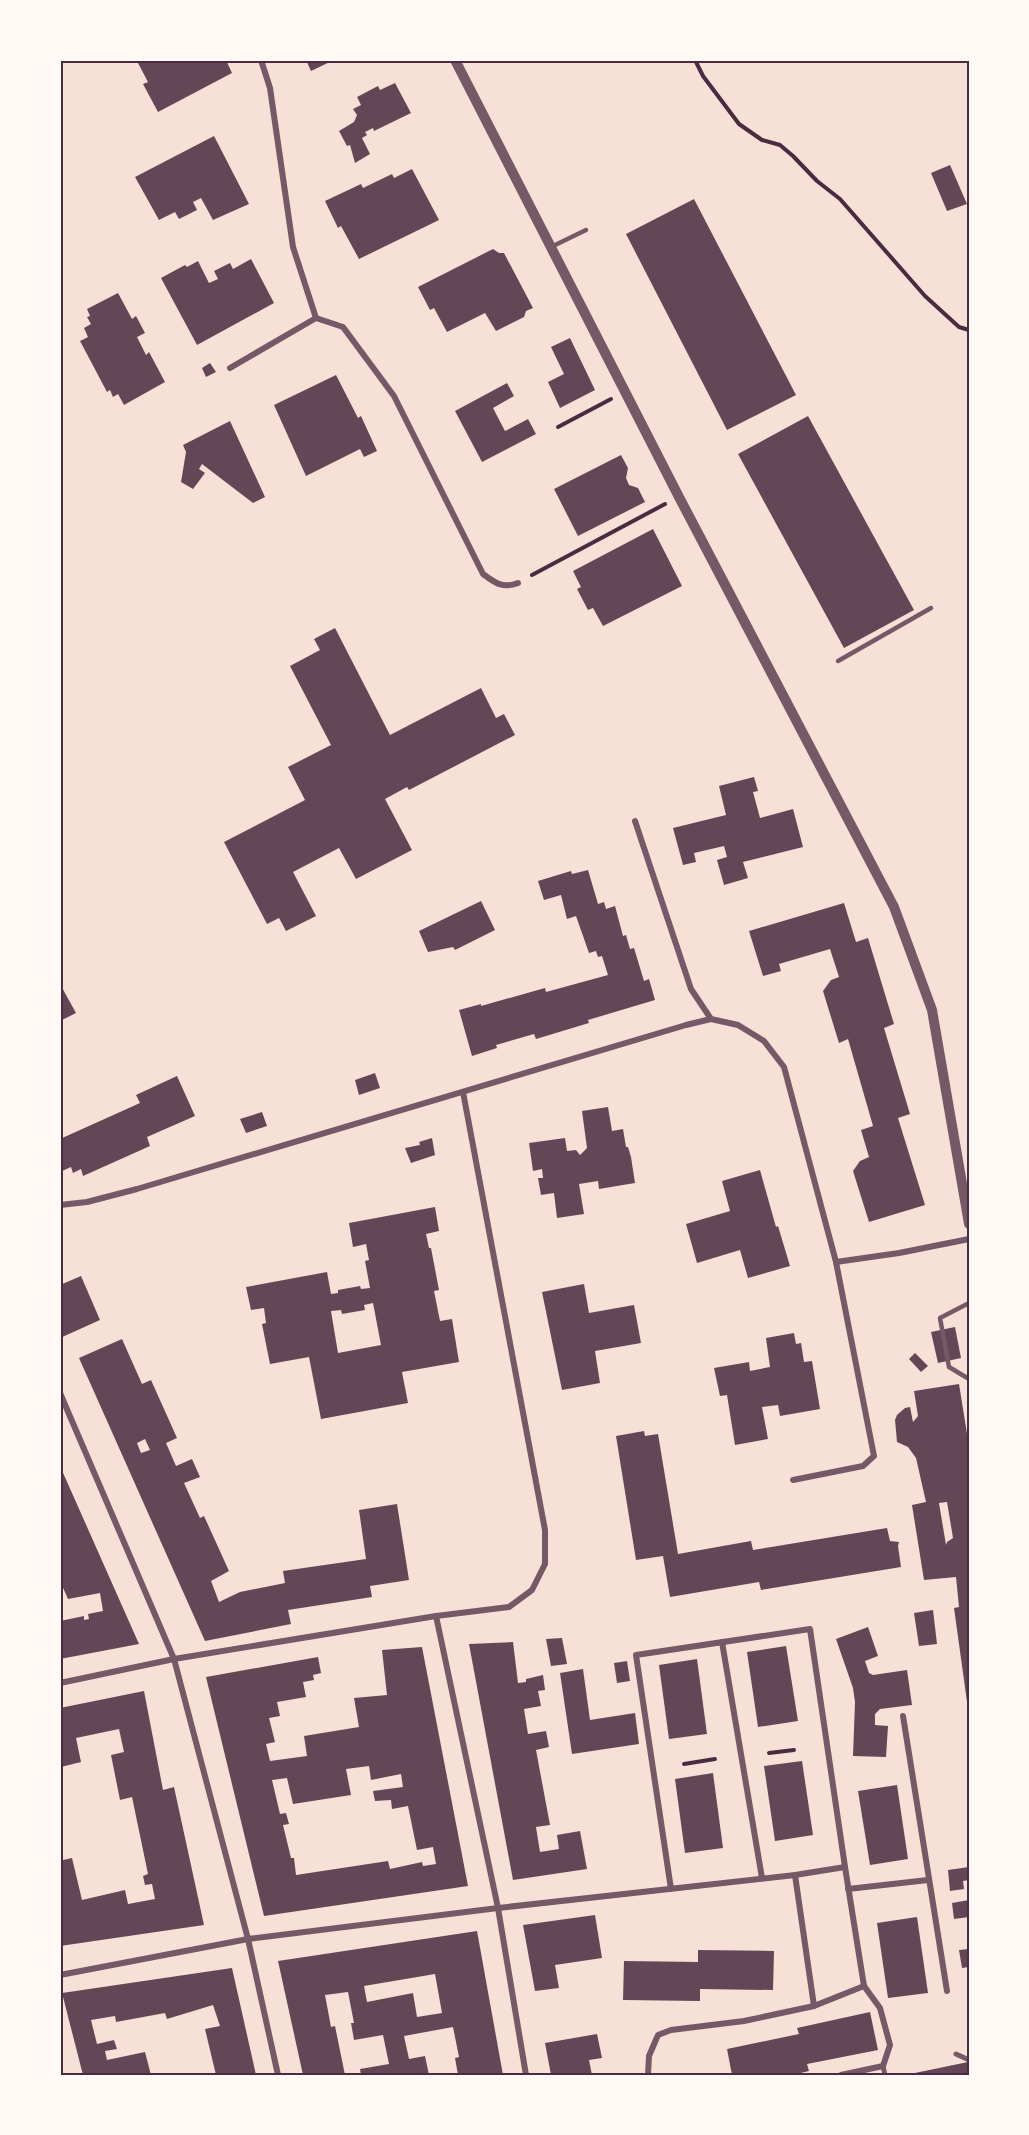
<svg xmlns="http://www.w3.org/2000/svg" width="1029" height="2135" font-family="'DejaVu Sans',sans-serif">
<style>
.building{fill:#644757;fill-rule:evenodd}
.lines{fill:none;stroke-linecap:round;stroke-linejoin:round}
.path{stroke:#4a2c40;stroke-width:4}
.service{stroke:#755966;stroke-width:4.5}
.pedestrian{stroke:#755966;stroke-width:5}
.minor{stroke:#755966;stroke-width:6}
.tertiary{stroke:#755966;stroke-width:10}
.neatline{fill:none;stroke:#4a2c40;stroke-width:2}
</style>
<rect width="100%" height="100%" fill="#f7e1d7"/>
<g class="building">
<polygon points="144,60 226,60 232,73 158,112 143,84 148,82 138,63"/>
<polygon points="306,60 334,60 311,71"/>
<polygon points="395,83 411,113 374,131 373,128 365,132 367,135 362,138 370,154 355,163 350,145 347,146 339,131 354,122 357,115 353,109 361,105 357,97 378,86 380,90"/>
<polygon points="214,136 249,204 213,220 201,198 193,202 197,210 179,219 175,212 159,220 135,177"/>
<polygon points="950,165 967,204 947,211 931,173"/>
<polygon points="412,169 439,220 359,259 341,226 338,228 325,201 361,184 363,188 392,174 394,178"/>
<polygon points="694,199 796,395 727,430 626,234"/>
<polygon points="493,249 499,253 504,253 533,308 526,311 524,317 496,331 485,313 447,332 434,308 430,310 418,287"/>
<polygon points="251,259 274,303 197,345 161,278 185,265 187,267 198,261 209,283 218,279 214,271 230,263 233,269"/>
<polygon points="118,293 132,319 136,316 145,333 137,337 146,355 149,352 165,382 124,405 118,394 113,397 110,390 107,392 80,341 88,337 84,328 91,324 87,317 90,316 87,309"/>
<polygon points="570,338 595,390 560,408 548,382 564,374 551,347"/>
<polygon points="210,363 216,372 206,377 202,368"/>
<polygon points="336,375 358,418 361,416 377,451 364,457 360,449 306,476 274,405"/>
<polygon points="507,383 514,396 493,408 505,431 528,419 536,434 482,462 455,411"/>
<polygon points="808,416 914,610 844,648 738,454"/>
<polygon points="230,421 265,497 253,503 202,464 199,469 205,473 193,489 181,482 186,452 183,445"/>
<polygon points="621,455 628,468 626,478 629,485 638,488 645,502 578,536 554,489"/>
<polygon points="653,529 682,586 603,626 593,608 588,610 577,589 581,587 573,571"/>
<polygon points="335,628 390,735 481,688 496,718 504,714 515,735 409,790 407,787 385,799 412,850 356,879 339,848 293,872 316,916 286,931 279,918 267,924 224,842 305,800 288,767 331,745 290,666 320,650 314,639"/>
<polygon points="754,777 758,791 753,792 760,818 793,809 803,847 743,862 748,878 724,885 717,860 727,857 724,846 694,853 696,862 683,865 673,828 726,815 719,786"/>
<polygon points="588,870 598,904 604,902 606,909 615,906 623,936 626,935 630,949 634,948 644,981 649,979 655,1000 588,1020 589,1023 536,1039 534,1034 496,1045 497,1048 472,1056 459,1010 481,1004 481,1006 545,988 546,992 608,975 602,956 598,957 596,951 589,953 576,916 567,919 561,895 544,900 538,881 571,871 572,874"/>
<polygon points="481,901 495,930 455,950 453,947 428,952 419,931"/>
<polygon points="844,903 856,942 868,938 894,1024 884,1028 910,1114 898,1118 925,1205 869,1222 853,1171 860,1161 869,1157 861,1130 873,1126 848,1039 839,1043 823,991 831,980 839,977 830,949 779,964 781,971 763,976 749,931"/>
<polygon points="60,984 76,1013 60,1021"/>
<polygon points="375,1073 380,1088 359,1095 355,1080"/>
<polygon points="177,1076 195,1116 147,1137 150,1146 83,1176 81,1169 73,1173 71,1167 60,1172 60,1139 140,1103 136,1095"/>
<polygon points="608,1107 612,1131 623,1129 626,1147 628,1147 631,1157 635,1183 599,1189 598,1181 579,1184 584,1214 557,1218 554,1193 541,1195 538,1178 543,1178 542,1169 533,1171 529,1143 565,1138 567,1151 576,1150 580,1155 587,1148 582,1111"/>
<polygon points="262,1112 267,1126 246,1133 240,1119"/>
<polygon points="432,1138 435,1155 411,1163 405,1148 420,1145 419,1142"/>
<polygon points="760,1170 776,1227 778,1226 790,1266 748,1278 740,1250 697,1263 686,1224 730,1211 722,1181"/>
<path d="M 435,1207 L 439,1231 L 426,1234 L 429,1248 L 431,1248 L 439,1290 L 434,1291 L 440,1321 L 452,1319 L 459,1362 L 402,1372 L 408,1403 L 321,1419 L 309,1357 L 270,1364 L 262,1324 L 266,1323 L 264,1308 L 251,1310 L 246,1287 L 327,1272 L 331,1294 L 338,1293 L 338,1290 L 360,1286 L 361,1289 L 370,1288 L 365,1261 L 369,1260 L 366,1244 L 353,1247 L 349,1223 ZM 373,1303 L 381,1345 L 338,1353 L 331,1311 L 341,1310 L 342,1314 L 365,1310 L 364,1305 Z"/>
<polygon points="81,1276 100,1320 60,1338 60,1285"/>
<polygon points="584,1284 589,1313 634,1305 641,1343 595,1351 600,1383 562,1390 542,1292"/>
<polygon points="955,1327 961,1358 938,1363 931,1332"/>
<polygon points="794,1333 796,1344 801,1343 804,1362 812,1361 820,1409 780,1416 778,1405 762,1407 768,1439 735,1445 727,1395 720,1396 714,1368 749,1362 750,1371 770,1367 766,1338"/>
<path d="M 122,1339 L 142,1384 L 151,1380 L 177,1438 L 166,1443 L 176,1466 L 192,1459 L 200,1477 L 184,1483 L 200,1518 L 204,1516 L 229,1571 L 211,1581 L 219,1602 L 240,1592 L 285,1583 L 283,1571 L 366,1559 L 359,1510 L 397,1504 L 409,1580 L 370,1586 L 372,1597 L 288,1610 L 291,1624 L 205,1641 L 79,1358 ZM 145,1439 L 150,1450 L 141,1453 L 137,1443 Z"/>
<polygon points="915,1353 928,1366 921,1372 909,1359"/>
<path d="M 959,1384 L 969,1446 L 968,1709 L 954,1608 L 959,1607 L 956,1577 L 924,1580 L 912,1505 L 926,1502 L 916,1458 L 908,1447 L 897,1442 L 895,1420 L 897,1415 L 905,1408 L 910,1407 L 913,1422 L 918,1416 L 914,1391 ZM 947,1502 L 953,1538 L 947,1542 L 946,1545 L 939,1503 Z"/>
<polygon points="644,1431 645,1436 658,1434 678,1554 751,1541 753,1550 887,1528 890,1541 899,1542 898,1546 901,1567 761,1590 759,1582 670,1597 663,1556 636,1560 616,1436"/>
<polygon points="60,1466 139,1644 60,1659 60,1621 84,1616 84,1620 89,1619 88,1614 103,1611 100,1593 68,1599 60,1581"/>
<polygon points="933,1610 937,1644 919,1646 914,1613"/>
<polygon points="868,1627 878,1656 865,1661 869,1673 873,1675 907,1670 912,1705 880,1709 875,1714 875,1725 888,1726 886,1757 853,1756 855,1702 853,1688 836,1639"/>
<polygon points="562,1638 567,1664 551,1666 546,1639"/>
<polygon points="513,1642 518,1683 526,1682 526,1679 543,1675 545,1690 538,1691 541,1706 524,1709 528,1734 546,1731 549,1747 536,1750 550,1825 536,1827 540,1852 559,1849 557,1835 580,1831 587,1869 513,1880 469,1644"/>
<polygon points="786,1646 798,1721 758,1727 747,1652"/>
<path d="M 422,1647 L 468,1886 L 264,1916 L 206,1677 L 318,1657 L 321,1673 L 313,1675 L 314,1680 L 303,1682 L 306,1697 L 277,1702 L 280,1716 L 269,1718 L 275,1742 L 266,1744 L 270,1761 L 307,1756 L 304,1736 L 359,1727 L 354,1698 L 387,1695 L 382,1650 ZM 369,1766 L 371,1780 L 401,1774 L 403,1787 L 373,1791 L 375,1801 L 391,1800 L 392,1809 L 408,1806 L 417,1850 L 433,1847 L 436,1864 L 423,1866 L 422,1862 L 390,1869 L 388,1861 L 296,1875 L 294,1858 L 291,1858 L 283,1825 L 289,1824 L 286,1813 L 280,1814 L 272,1780 L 287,1778 L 293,1804 L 351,1795 L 346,1769 Z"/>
<polygon points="697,1659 707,1734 669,1739 659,1665"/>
<polygon points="627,1661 630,1681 617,1683 614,1663"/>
<polygon points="583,1669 590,1720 635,1713 639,1744 572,1754 560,1673"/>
<polygon points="144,1691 163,1790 174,1787 204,1925 60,1946 60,1853 63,1860 72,1858 82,1900 125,1890 128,1904 155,1899 152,1884 145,1885 143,1876 148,1874 132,1797 120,1800 111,1755 124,1752 119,1729 76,1738 81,1762 61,1767 60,1760 60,1708"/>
<polygon points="802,1761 813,1835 775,1841 764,1766"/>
<polygon points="713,1773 723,1848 685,1853 675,1779"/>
<polygon points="897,1785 908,1859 870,1865 858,1791"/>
<polygon points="969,1867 969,1880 963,1881 964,1889 950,1891 948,1870"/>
<polygon points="969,1900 969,1917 954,1919 952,1903"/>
<polygon points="595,1915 602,1958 555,1965 559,1988 535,1991 523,1925"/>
<polygon points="917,1917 928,1993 888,1998 877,1923"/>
<path d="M 477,1931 L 503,2075 L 458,2075 L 455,2058 L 459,2057 L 453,2027 L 404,2036 L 409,2059 L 425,2056 L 429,2075 L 361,2075 L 360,2069 L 389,2064 L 383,2035 L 354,2040 L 351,2023 L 354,2023 L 348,1992 L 325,1995 L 331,2027 L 335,2026 L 345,2075 L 303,2075 L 278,1961 ZM 435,1974 L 442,2013 L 417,2017 L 413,1993 L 367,2002 L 364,1986 Z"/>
<polygon points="969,1949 969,1967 962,1968 959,1950"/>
<polygon points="698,1950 774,1951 773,1990 700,1989 700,2001 623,2000 624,1961 698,1962"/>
<polygon points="232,1968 256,2075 216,2075 205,2029 220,2026 213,2005 167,2019 165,2013 116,2022 115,2016 91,2020 97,2044 114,2040 117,2049 105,2051 107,2060 145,2052 151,2075 83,2075 62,1993"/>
<polygon points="870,2012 878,2050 807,2064 809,2071 792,2075 732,2075 727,2049 799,2034 797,2028"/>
<polygon points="597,2034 602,2058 589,2060 592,2075 551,2075 545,2043"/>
<polygon points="968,2062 969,2075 910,2075 910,2074"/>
</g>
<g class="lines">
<g class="path">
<polyline points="695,60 703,76 739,124 762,140 780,145 793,156 817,181 840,199 925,296 959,327 969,330"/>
<polyline points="558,427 611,399"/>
<polyline points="532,575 665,504"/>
<polyline points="769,1753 794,1750"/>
<polyline points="684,1764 715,1759"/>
</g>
<g class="service">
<polyline points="551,247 586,230"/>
<polyline points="838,661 931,608"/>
<polyline points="969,1303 940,1318 949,1367 969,1379"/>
</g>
<g class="pedestrian">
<polyline points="956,2054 969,2060"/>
<polyline points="883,2066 885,2075"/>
</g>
<g class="minor">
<path d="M 261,60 L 270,88 L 293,247 L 316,318 L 343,327 L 394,396 L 483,574 C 495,583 503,589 518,583"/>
<polyline points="230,368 316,318"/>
<polyline points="635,821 691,989 711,1019 738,1025 764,1041 784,1067 836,1262 874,1456 863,1466 793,1480"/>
<polyline points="60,1205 87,1202 137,1189 686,1025 711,1019"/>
<polyline points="836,1262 899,1253 969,1239"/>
<polyline points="60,1393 174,1659 248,1939 278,2075"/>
<polyline points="436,1616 498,1908 526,2075"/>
<polyline points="722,1642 762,1878"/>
<polyline points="60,1683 174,1659 436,1616 509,1607 532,1590 545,1564 545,1530 463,1092"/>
<polyline points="903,1716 947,1991"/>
<polyline points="795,1875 814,2006"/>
<polyline points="671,1889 636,1655 810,1629 845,1867"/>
<polyline points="848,1889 928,1880"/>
<polyline points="60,1975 248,1939 498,1908 795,1875 845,1867 864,1986 814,2006 744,2021 671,2030 658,2035 649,2056 648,2075"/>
<polyline points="841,2075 883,2066 890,2045 880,2008 864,1986"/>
</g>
<polyline class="tertiary" points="455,60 679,497 894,907 932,1010 969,1224"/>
</g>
<rect width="1029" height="2135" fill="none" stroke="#fffaf5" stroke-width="123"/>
<rect x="62" y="62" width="906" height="2012" class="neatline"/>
</svg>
